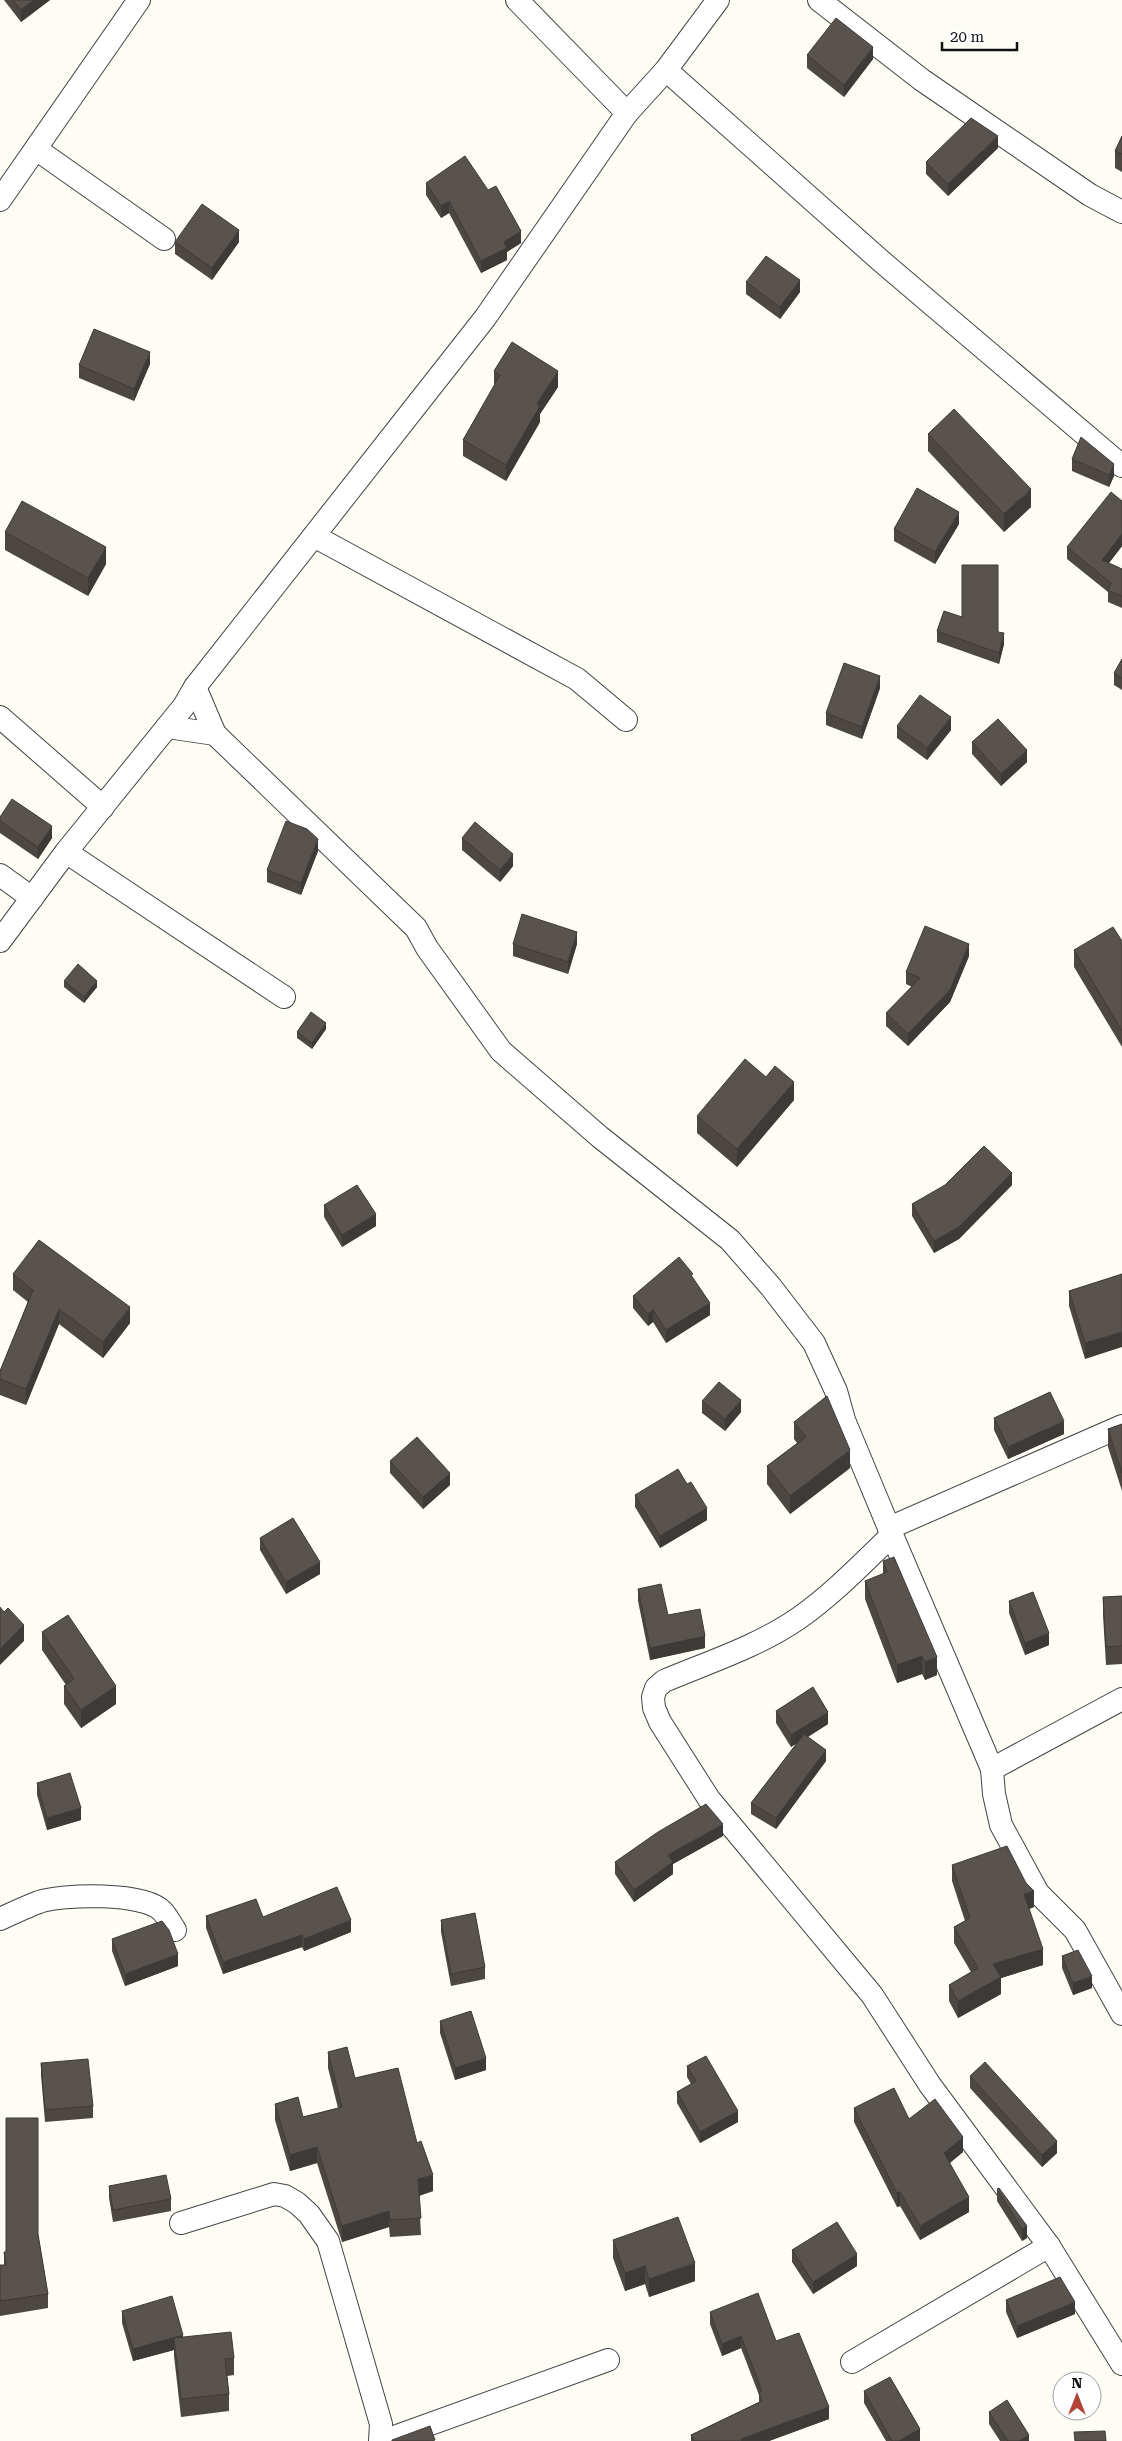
<svg xmlns="http://www.w3.org/2000/svg" width="1122" height="2441" font-family="'Roboto Serif',serif">
<style>
.lines{fill:none;stroke-linecap:round;stroke-linejoin:round}
.street-casing{stroke:#434343;stroke-width:24}
.street{stroke:#fff;stroke-width:22}
.wall{fill:#4c4743}
.shaded-wall{fill:#3e3a37}
.building{fill:#58534e;stroke:#3e3a37}
</style>
<rect width="100%" height="100%" fill="#fefdf5"/>
<g class="lines">
<g class="street-casing">
<g id="street">
<polyline points="517,0 627,113"/>
<polyline points="819,0 922,80 1090,195 1122,212"/>
<polyline points="666,70 881,261 1122,466"/>
<polyline points="36,149 164,239"/>
<polyline points="0,200 139,0"/>
<polyline points="314,536 577,679 626,720"/>
<polyline points="195,687 215,734 416,928 427,948 501,1051 600,1137 730,1240 771,1287 814,1343 836,1391 844,1420 889,1528 992,1769 994,1794 1001,1825 1038,1893 1075,1930 1122,2014"/>
<polyline points="0,717 103,807"/>
<polyline points="167,727 215,734"/>
<polyline points="66,852 284,997"/>
<polyline points="0,875 32,898"/>
<polyline points="0,941 66,852 184,706 195,687 485,318 627,113 666,70 718,0"/>
<polyline points="889,1528 1122,1426"/>
<path d="M 892,1535 C 862,1564 833,1594 799,1618 C 759,1646 709,1662 664,1681 L 656,1688 L 653,1697 L 654,1708 L 660,1722 L 709,1799 L 872,1995 L 930,2085 L 1049,2246 L 1122,2364"/>
<polyline points="992,1769 1122,1699"/>
<path d="M 0,1919 C 13,1913 26,1907 39,1902 C 62,1894 145,1892 162,1911 C 167,1916 171,1924 175,1930"/>
<polyline points="181,2223 274,2194 285,2196 297,2203 309,2214 328,2241 381,2424 380,2441"/>
<polyline points="852,2362 1049,2246"/>
<polyline points="383,2441 608,2360"/>
</g>
</g>
<use href="#street" class="street"/>
</g>
<g class="wall">
<polygon points="4,0 50,0 21,22"/>
<polygon points="807,55 873,59 844,97 807,68"/>
<polygon points="1122,136 1122,172 1115,168 1115,151"/>
<polygon points="998,148 948,196 926,174 926,162"/>
<polygon points="426,183 521,243 507,252 507,260 481,273 449,213 441,218 426,195"/>
<polygon points="175,242 239,242 212,280 175,254"/>
<polygon points="746,282 800,292 780,319 746,294"/>
<polygon points="150,364 134,401 79,378 79,365"/>
<polygon points="494,371 558,387 540,414 540,422 506,481 463,456 463,440 494,386"/>
<polygon points="928,434 1031,507 1004,532 928,451"/>
<polygon points="1072,459 1114,476 1109,487 1072,471"/>
<polygon points="1122,501 1122,546 1109,563 1122,569 1122,608 1108,602 1108,592 1067,559 1067,547"/>
<polygon points="959,524 935,564 894,541 894,529"/>
<polygon points="5,532 106,564 88,596 5,550"/>
<polygon points="937,631 998,632 1004,644 999,664 937,642"/>
<polygon points="1122,659 1122,690 1114,685 1114,673"/>
<polygon points="880,688 862,739 826,725 826,713"/>
<polygon points="897,726 951,730 927,760 897,738"/>
<polygon points="972,742 1027,762 1001,786 972,754"/>
<polygon points="0,817 52,838 38,859 0,833"/>
<polygon points="462,838 513,866 500,882 462,850"/>
<polygon points="318,851 301,895 267,882 267,870"/>
<polygon points="1122,941 1122,1047 1074,967 1074,950"/>
<polygon points="513,944 577,944 568,974 513,956"/>
<polygon points="969,956 950,1002 908,1046 886,1026 886,1013 912,987 906,984 906,972"/>
<polygon points="64,981 97,987 84,1003 64,987"/>
<polygon points="326,1029 312,1049 297,1038 297,1032"/>
<polygon points="766,1077 794,1100 737,1167 697,1133 697,1116"/>
<polygon points="1012,1185 959,1239 934,1253 912,1216 912,1204"/>
<polygon points="324,1205 376,1226 342,1247 324,1217"/>
<polygon points="13,1274 130,1323 103,1358 59,1324 26,1405 0,1395 0,1371 28,1302 13,1290"/>
<polygon points="1122,1274 1085,1359 1069,1306 1069,1291"/>
<polygon points="693,1279 710,1315 666,1343 653,1322 648,1326 633,1308 633,1296"/>
<polygon points="702,1401 741,1412 725,1431 702,1413"/>
<polygon points="994,1418 1064,1434 1008,1459 994,1430"/>
<polygon points="794,1422 850,1468 790,1514 767,1484 767,1466 797,1443 794,1439"/>
<polygon points="1122,1424 1122,1491 1108,1447 1108,1429"/>
<polygon points="390,1461 450,1485 423,1509 390,1473"/>
<polygon points="687,1484 707,1520 660,1548 635,1507 635,1495"/>
<polygon points="260,1538 320,1574 286,1594 260,1550"/>
<polygon points="883,1561 937,1675 925,1680 922,1674 897,1683 865,1599 865,1581 883,1574"/>
<polygon points="638,1589 668,1615 705,1648 650,1660 638,1601"/>
<polygon points="1122,1596 1122,1664 1106,1665 1103,1615 1103,1597"/>
<polygon points="1009,1601 1049,1645 1025,1655 1009,1613"/>
<polygon points="42,1632 116,1704 81,1728 64,1704 64,1686 66,1685 42,1650"/>
<polygon points="776,1711 828,1724 808,1737 826,1761 776,1829 751,1814 751,1803 797,1743 791,1747 776,1723"/>
<polygon points="37,1783 81,1820 47,1830 37,1795"/>
<polygon points="723,1836 673,1864 673,1874 634,1902 615,1874 615,1862"/>
<polygon points="952,1865 1034,1907 1029,1909 1043,1965 1001,1978 1001,1994 958,2018 949,2001 949,1985 971,1972 954,1943 954,1927 965,1921 952,1881"/>
<polygon points="206,1916 351,1932 304,1951 302,1947 223,1974 206,1928"/>
<polygon points="441,1920 485,1967 485,1979 451,1986 441,1932"/>
<polygon points="112,1939 178,1966 125,1986 112,1951"/>
<polygon points="1062,1956 1092,1988 1073,1995 1062,1968"/>
<polygon points="440,2021 486,2070 455,2080 440,2033"/>
<polygon points="328,2052 417,2143 433,2191 419,2196 421,2235 390,2237 389,2227 342,2242 317,2163 290,2171 275,2120 275,2104 303,2117 338,2108 328,2068"/>
<polygon points="41,2063 93,2106 93,2118 45,2122 41,2075"/>
<polygon points="687,2066 738,2122 700,2143 677,2103 677,2092 691,2084 687,2077"/>
<polygon points="970,2076 1057,2153 1042,2167 970,2088"/>
<polygon points="854,2108 909,2119 963,2152 950,2163 969,2212 920,2240 900,2206 897,2207 854,2122"/>
<polygon points="109,2186 171,2199 171,2211 113,2222 109,2198"/>
<polygon points="997,2189 1027,2226 1027,2238 1022,2241 997,2201"/>
<polygon points="38,2234 48,2294 48,2308 0,2316 0,2265 4,2265 4,2252 6,2252"/>
<polygon points="613,2240 695,2281 649,2297 645,2284 625,2291 613,2258"/>
<polygon points="792,2250 857,2266 813,2294 792,2262"/>
<polygon points="1006,2300 1075,2314 1017,2338 1006,2312"/>
<polygon points="122,2311 183,2337 234,2358 234,2375 227,2376 229,2394 229,2411 181,2417 174,2356 174,2350 133,2361 122,2323"/>
<polygon points="710,2312 776,2341 829,2419 769,2441 691,2441 691,2435 759,2402 759,2395 741,2348 722,2356 710,2324"/>
<polygon points="864,2391 920,2429 920,2441 886,2441 864,2403"/>
<polygon points="989,2412 1029,2441 1000,2441 989,2424"/>
</g>
<g class="shaded-wall">
<polygon points="34,0 50,0 21,22 21,10"/>
<polygon points="873,47 873,59 844,97 844,85"/>
<polygon points="998,136 998,148 948,196 948,184"/>
<polygon points="449,201 449,213 441,218 441,206"/>
<polygon points="239,230 239,242 212,280 212,268"/>
<polygon points="521,231 521,243 507,252 507,260 481,273 481,261 504,242"/>
<polygon points="800,280 800,292 780,319 780,307"/>
<polygon points="150,352 150,364 134,401 134,389"/>
<polygon points="558,371 558,387 540,414 540,422 506,481 506,465 537,404"/>
<polygon points="1114,464 1114,476 1109,487 1109,475"/>
<polygon points="1031,489 1031,507 1004,532 1004,514"/>
<polygon points="959,512 959,524 935,564 935,552"/>
<polygon points="1122,534 1122,546 1102,572 1102,560"/>
<polygon points="106,547 106,564 88,596 88,578"/>
<polygon points="1004,633 1004,644 999,664 999,653"/>
<polygon points="880,676 880,688 862,739 862,727"/>
<polygon points="951,717 951,730 927,760 927,748"/>
<polygon points="1027,750 1027,762 1001,786 1001,774"/>
<polygon points="52,826 52,838 38,859 38,847"/>
<polygon points="318,839 318,851 301,895 301,883"/>
<polygon points="513,854 513,866 500,882 500,870"/>
<polygon points="577,932 577,944 568,974 568,962"/>
<polygon points="969,944 969,956 950,1002 908,1046 908,1034"/>
<polygon points="97,981 97,987 84,1003 84,997"/>
<polygon points="326,1023 326,1029 312,1049 312,1043"/>
<polygon points="794,1082 794,1100 737,1167 737,1149"/>
<polygon points="1012,1173 1012,1185 959,1239 934,1253 934,1241"/>
<polygon points="376,1214 376,1226 342,1247 342,1235"/>
<polygon points="710,1303 710,1315 666,1343 666,1330"/>
<polygon points="130,1307 130,1323 103,1358 103,1342"/>
<polygon points="59,1309 59,1324 26,1405 26,1389"/>
<polygon points="653,1310 653,1322 648,1326 648,1314"/>
<polygon points="1122,1332 1122,1347 1085,1359 1085,1343"/>
<polygon points="741,1400 741,1412 725,1431 725,1419"/>
<polygon points="1064,1421 1064,1434 1008,1459 1008,1447"/>
<polygon points="850,1450 850,1468 790,1514 790,1496"/>
<polygon points="450,1473 450,1485 423,1509 423,1497"/>
<polygon points="707,1508 707,1520 660,1548 660,1536"/>
<polygon points="320,1562 320,1574 286,1594 286,1582"/>
<polygon points="24,1625 24,1641 0,1665 0,1649"/>
<polygon points="1049,1633 1049,1645 1025,1655 1025,1643"/>
<polygon points="705,1636 705,1648 650,1660 650,1648"/>
<polygon points="922,1656 922,1674 897,1683 897,1665"/>
<polygon points="937,1657 937,1675 925,1680 925,1662"/>
<polygon points="116,1686 116,1704 81,1728 81,1710"/>
<polygon points="828,1712 828,1724 791,1747 791,1735"/>
<polygon points="826,1750 826,1761 776,1829 776,1818"/>
<polygon points="81,1808 81,1820 47,1830 47,1818"/>
<polygon points="723,1824 723,1836 673,1864 673,1874 634,1902 634,1890 668,1855"/>
<polygon points="1034,1891 1034,1907 1024,1911 1024,1894"/>
<polygon points="351,1920 351,1932 304,1951 304,1939"/>
<polygon points="302,1935 302,1947 223,1974 223,1962"/>
<polygon points="1043,1949 1043,1965 1001,1978 1001,1994 958,2018 958,2001 993,1964"/>
<polygon points="178,1954 178,1966 125,1986 125,1974"/>
<polygon points="1092,1976 1092,1988 1073,1995 1073,1983"/>
<polygon points="486,2058 486,2070 455,2080 455,2068"/>
<polygon points="738,2111 738,2122 700,2143 700,2132"/>
<polygon points="963,2137 963,2152 944,2167 944,2153"/>
<polygon points="1057,2141 1057,2153 1042,2167 1042,2155"/>
<polygon points="317,2147 317,2163 290,2171 290,2155"/>
<polygon points="433,2175 433,2191 418,2196 418,2179"/>
<polygon points="900,2192 900,2206 897,2207 897,2193"/>
<polygon points="969,2197 969,2212 920,2240 920,2226"/>
<polygon points="389,2211 389,2227 342,2242 342,2226"/>
<polygon points="1027,2226 1027,2238 1022,2241 1022,2229"/>
<polygon points="857,2254 857,2266 813,2294 813,2282"/>
<polygon points="695,2263 695,2281 649,2297 649,2279"/>
<polygon points="645,2266 645,2284 625,2291 625,2273"/>
<polygon points="1075,2302 1075,2314 1017,2338 1017,2326"/>
<polygon points="183,2335 183,2347 174,2338 174,2350 133,2361 133,2349"/>
<polygon points="741,2336 741,2348 722,2356 722,2344"/>
<polygon points="829,2407 829,2419 769,2441 741,2441 741,2439"/>
<polygon points="920,2429 920,2441 899,2441"/>
<polygon points="1029,2435 1029,2441 1019,2441"/>
</g>
<g class="building">
<polygon points="13,0 34,0 21,10"/>
<polygon points="836,18 873,47 844,85 807,55"/>
<polygon points="971,118 998,136 948,184 926,162"/>
<polygon points="1122,136 1122,154 1115,151"/>
<polygon points="465,156 488,190 496,186 521,231 504,242 507,248 481,261 449,201 441,206 426,183"/>
<polygon points="202,204 239,230 212,268 175,242"/>
<polygon points="766,256 800,280 780,307 746,282"/>
<polygon points="94,329 150,352 134,389 79,365"/>
<polygon points="512,342 558,371 537,404 540,406 506,465 463,440 500,375 494,371"/>
<polygon points="954,409 1031,489 1004,514 928,434"/>
<polygon points="1081,437 1114,464 1109,475 1072,459"/>
<polygon points="917,488 959,512 935,552 894,529"/>
<polygon points="1111,492 1122,501 1122,534 1102,560 1122,569 1122,596 1108,590 1111,583 1067,547"/>
<polygon points="22,501 106,547 88,578 5,532"/>
<polygon points="962,565 998,565 998,632 1004,633 999,653 937,631 944,611 962,617"/>
<polygon points="1122,659 1122,678 1114,673"/>
<polygon points="844,663 880,676 862,727 826,713"/>
<polygon points="920,695 951,717 927,748 897,726"/>
<polygon points="998,719 1027,750 1001,774 972,742"/>
<polygon points="12,799 52,826 38,847 0,821 0,817"/>
<polygon points="286,821 307,829 318,839 301,883 267,870"/>
<polygon points="475,822 513,854 500,870 462,838"/>
<polygon points="522,914 577,932 568,962 513,944"/>
<polygon points="925,926 969,944 950,990 908,1034 886,1013 920,978 906,972"/>
<polygon points="1113,927 1122,941 1122,1031 1074,950"/>
<polygon points="78,964 97,981 84,997 64,981"/>
<polygon points="311,1012 326,1023 312,1043 297,1032"/>
<polygon points="745,1059 766,1077 775,1066 794,1082 737,1149 697,1116"/>
<polygon points="984,1146 1012,1173 959,1227 934,1241 912,1204 945,1185"/>
<polygon points="357,1185 376,1214 342,1235 324,1205"/>
<polygon points="39,1240 130,1307 103,1342 59,1309 26,1389 0,1379 0,1371 33,1290 13,1274"/>
<polygon points="679,1257 693,1274 691,1275 710,1303 666,1330 653,1310 648,1314 633,1296"/>
<polygon points="1122,1274 1122,1332 1085,1343 1069,1291"/>
<polygon points="719,1382 741,1400 725,1419 702,1401"/>
<polygon points="1050,1392 1064,1421 1008,1447 994,1418"/>
<polygon points="827,1396 850,1450 790,1496 767,1466 806,1437 794,1422"/>
<polygon points="1122,1424 1122,1473 1108,1429"/>
<polygon points="417,1437 450,1473 423,1497 390,1461"/>
<polygon points="678,1469 687,1484 691,1482 707,1508 660,1536 635,1495"/>
<polygon points="293,1518 320,1562 286,1582 260,1538"/>
<polygon points="894,1557 937,1657 925,1662 922,1656 897,1665 865,1581 887,1572 883,1561"/>
<polygon points="661,1584 668,1615 700,1609 705,1636 650,1648 638,1589"/>
<polygon points="1033,1592 1049,1633 1025,1643 1009,1601"/>
<polygon points="1122,1596 1122,1646 1106,1647 1103,1597"/>
<polygon points="0,1607 4,1612 8,1608 24,1625 0,1649"/>
<polygon points="68,1615 116,1686 81,1710 64,1686 74,1679 42,1632"/>
<polygon points="813,1687 828,1712 791,1735 776,1711"/>
<polygon points="804,1734 826,1750 776,1818 751,1803"/>
<polygon points="70,1773 81,1808 47,1818 37,1783"/>
<polygon points="706,1804 723,1824 668,1855 673,1862 634,1890 615,1862 658,1832"/>
<polygon points="1007,1846 1026,1883 1034,1891 1024,1894 1043,1949 993,1964 1001,1977 958,2001 949,1985 978,1968 954,1927 970,1918 952,1865"/>
<polygon points="337,1887 351,1920 304,1939 302,1935 223,1962 206,1916 256,1899 263,1917"/>
<polygon points="475,1913 485,1967 451,1974 441,1920"/>
<polygon points="162,1921 169,1930 178,1954 125,1974 112,1939"/>
<polygon points="1078,1950 1092,1976 1073,1983 1062,1956"/>
<polygon points="471,2011 486,2058 455,2068 440,2021"/>
<polygon points="347,2047 355,2078 398,2068 417,2143 421,2141 433,2175 418,2179 421,2218 390,2220 389,2211 342,2226 317,2147 290,2155 275,2104 298,2097 303,2117 342,2107 328,2052"/>
<polygon points="706,2056 738,2111 700,2132 677,2092 696,2081 687,2066"/>
<polygon points="88,2059 93,2106 45,2110 41,2063"/>
<polygon points="985,2062 1057,2141 1042,2155 970,2076"/>
<polygon points="894,2088 909,2119 935,2099 963,2137 944,2153 969,2197 920,2226 900,2192 897,2193 854,2108"/>
<polygon points="6,2118 38,2118 38,2234 48,2294 0,2301 0,2265 6,2265 4,2252 6,2252"/>
<polygon points="166,2175 171,2199 113,2210 109,2186"/>
<polygon points="999,2188 1027,2226 1022,2229 997,2189"/>
<polygon points="678,2217 695,2263 649,2279 645,2266 625,2273 613,2240"/>
<polygon points="837,2222 857,2254 813,2282 792,2250"/>
<polygon points="1060,2277 1075,2302 1017,2326 1006,2300"/>
<polygon points="758,2293 776,2341 799,2333 829,2407 741,2439 742,2441 694,2441 691,2435 762,2401 759,2393 762,2391 741,2336 722,2344 710,2312"/>
<polygon points="172,2296 183,2335 133,2349 122,2311"/>
<polygon points="231,2332 234,2358 225,2359 229,2394 181,2399 174,2338"/>
<polygon points="890,2377 920,2429 899,2441 892,2441 864,2391"/>
<polygon points="1007,2400 1029,2435 1019,2441 1008,2441 989,2412"/>
<polygon points="430,2426 435,2440 431,2441 392,2441 392,2440"/>
<polygon points="1105,2431 1106,2441 1075,2441 1074,2432"/>
</g>
<g transform="translate(1077 2396)"><circle r="24" fill="#ffffff" stroke="#9f9f9f"/>
<path d="M0-4L9 19L0 12L-9 19Z" fill="#b14337"/>
<text y="-8" font-size="14" font-weight="bold" text-anchor="middle" fill="#101010">N</text>
</g>
<path d="M942 42v8h75v-8" fill="none" stroke="#101010" stroke-width="2.5"/>
<text x="950" y="42" font-size="15" fill="#101010" stroke="#ffffff" stroke-width="4" paint-order="stroke">20 m</text>
</svg>
